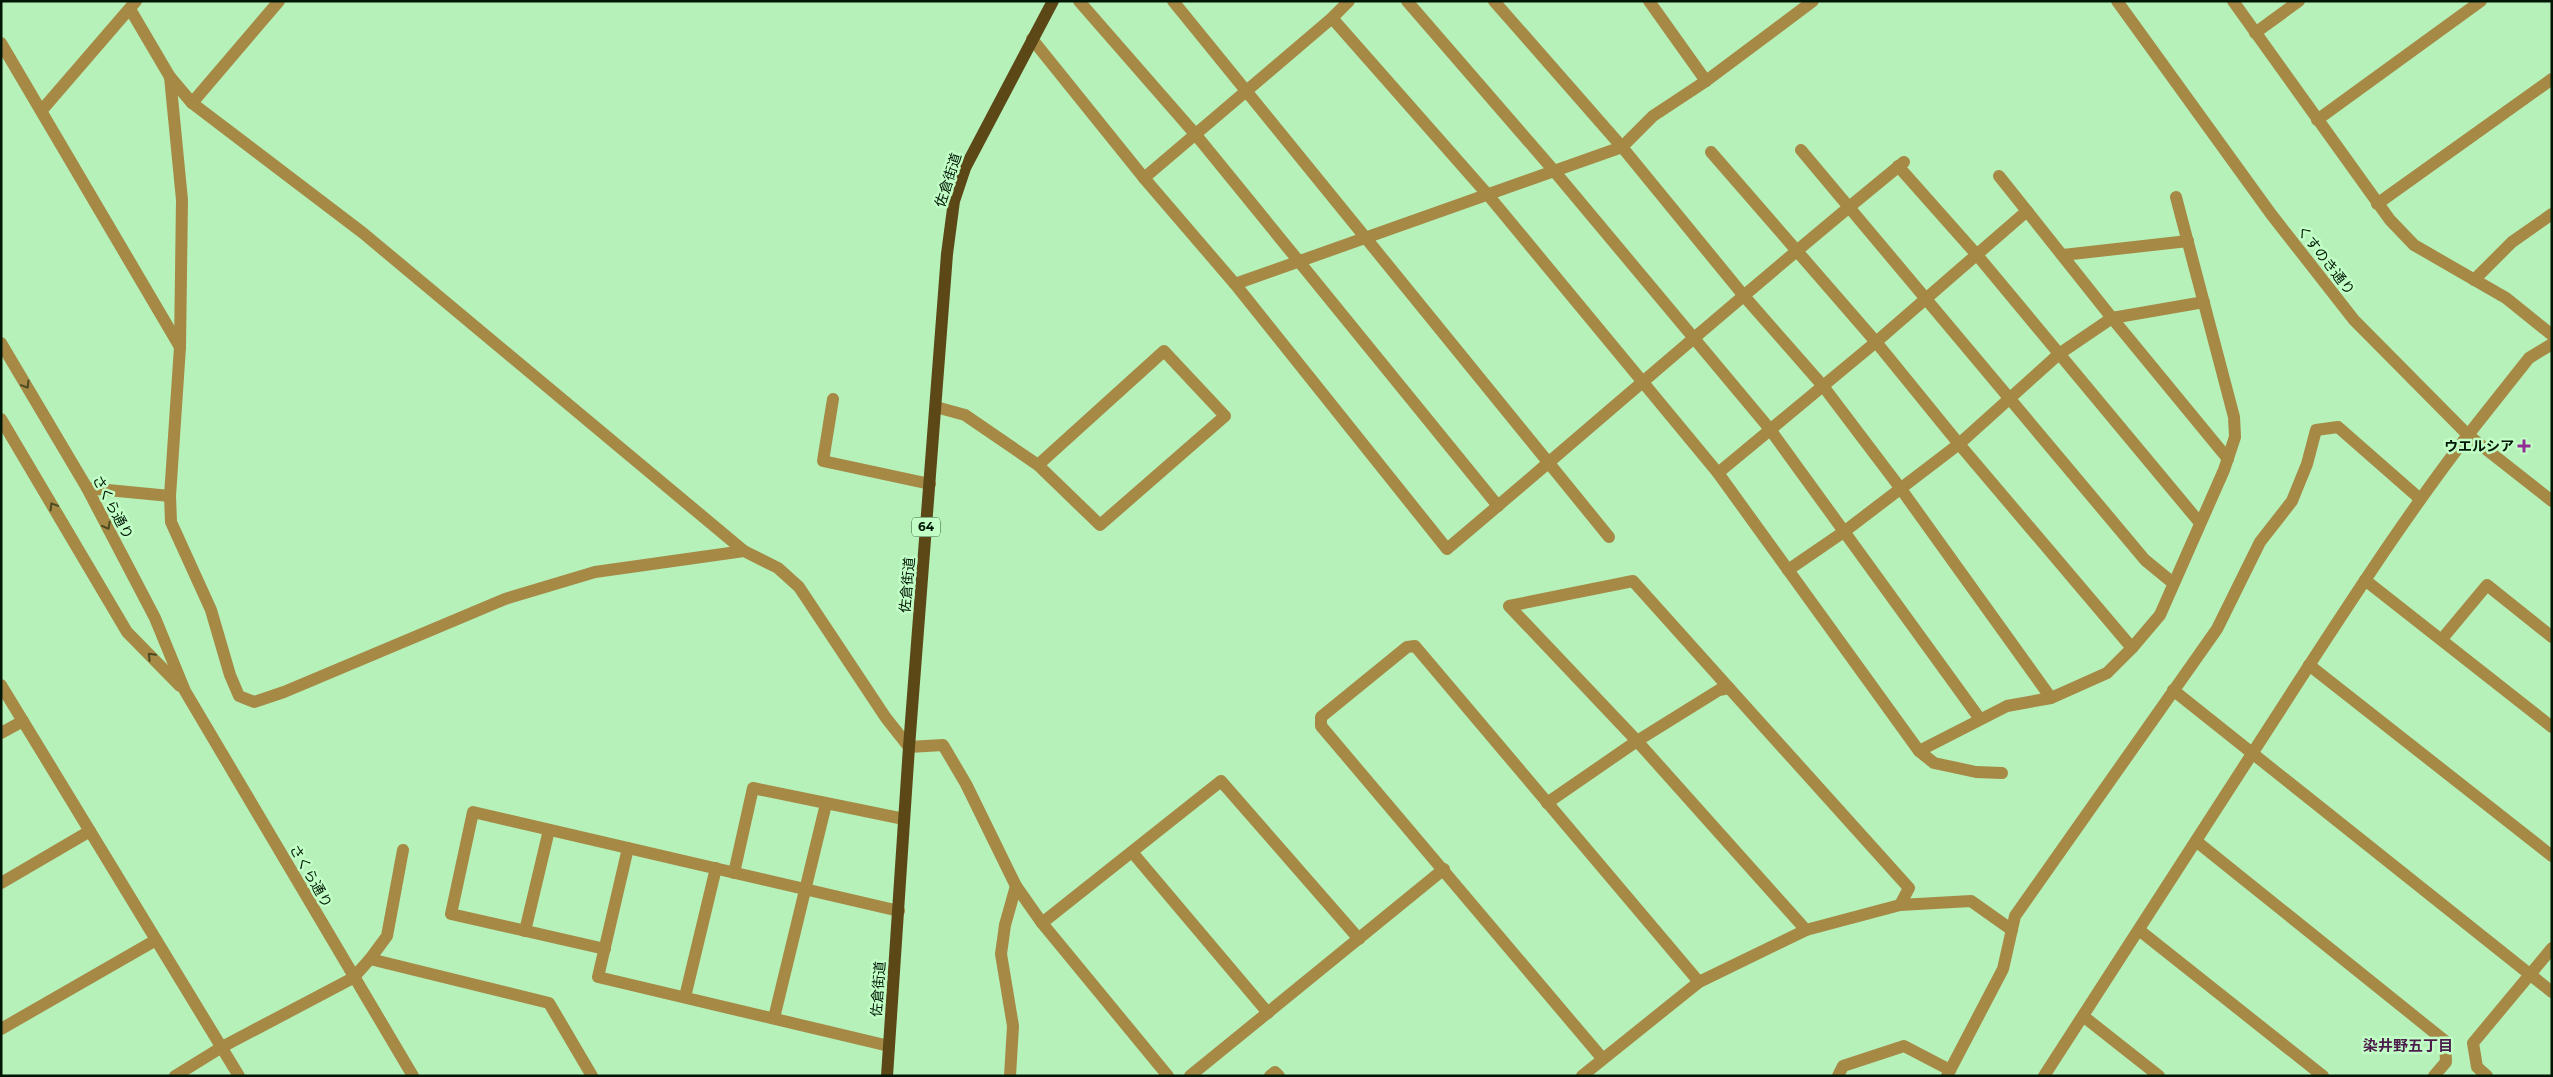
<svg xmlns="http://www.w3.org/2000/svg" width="2553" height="1077" font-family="Montserrat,'Noto Sans JP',sans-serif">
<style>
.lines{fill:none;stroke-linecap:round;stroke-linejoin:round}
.minor{stroke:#a68945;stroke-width:12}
.tertiary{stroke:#a68945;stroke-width:12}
.primary{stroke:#5c4817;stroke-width:12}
.oneway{stroke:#4b4a21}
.poi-dot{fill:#922e95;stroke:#c2ffc6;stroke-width:2}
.labels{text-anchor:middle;stroke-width:5;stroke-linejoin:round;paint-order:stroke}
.shield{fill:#c2ffc6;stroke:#3b5c3e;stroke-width:1}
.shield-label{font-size:12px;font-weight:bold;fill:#011604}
.street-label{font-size:14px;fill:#011604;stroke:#c2ffc6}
.poi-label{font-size:14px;font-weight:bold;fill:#011604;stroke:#c2ffc6;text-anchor:end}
.neighbourhood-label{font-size:15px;font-weight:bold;fill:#4c1c4d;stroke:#c2ffc6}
</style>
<rect width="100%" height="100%" fill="#b5f1b9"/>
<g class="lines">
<g class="minor">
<polyline points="1079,1 1196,135 1498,506"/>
<polyline points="1173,1 1609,537"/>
<polyline points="1407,1 1555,172 1769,428 1980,719"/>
<polyline points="1494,1 1622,147 1744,296 1823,386 1901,489 2051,698"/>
<polyline points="1649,1 1706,81"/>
<polyline points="2233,1 2390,220 2414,245 2506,298 2552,335"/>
<polyline points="130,9 170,77 192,103 363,233 744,551"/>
<polyline points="1332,18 1488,195 1718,473 1919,751"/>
<polyline points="2255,33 2299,1"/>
<path d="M 1032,39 L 1144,178 L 1235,284 L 1447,549 C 1600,420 1749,288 1904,162"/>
<polyline points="1,43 180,347"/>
<polyline points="170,77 182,200 180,347 170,496 171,522 211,610 230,675 239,696 254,702 284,692 505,599 595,572 744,551 778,568 799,587 886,718 909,747 943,745 966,784 1016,886 1042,923 1168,1076"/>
<polyline points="192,103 279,1"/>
<polyline points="42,110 136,1"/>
<polyline points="2317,120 2481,1"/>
<polyline points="1801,150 2145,560 2173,583"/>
<polyline points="1711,152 1876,342 1959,444 2132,648"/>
<polyline points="1898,166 1977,255 2200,523"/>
<polyline points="1999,176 2112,318 2228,459"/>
<polyline points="1144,178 1332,18 1349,1"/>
<polyline points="2377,204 2552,79"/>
<polyline points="2063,255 2188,241"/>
<polyline points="2474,280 2512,242 2552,214"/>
<polyline points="1235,284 1622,147 1653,116 1706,81 1813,1"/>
<polyline points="833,399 823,461 930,484"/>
<polyline points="936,407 965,415 1038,465 1100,525 1225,416 1164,351 1038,465"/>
<polyline points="2468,435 2529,358 2552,344"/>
<polyline points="1718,473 1876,342 2027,211"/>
<polyline points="87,488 170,496"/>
<polyline points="1788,570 1845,531 1959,444 2059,354 2112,318 2204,302"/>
<polyline points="2365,580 2552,727"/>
<polyline points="2442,639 2487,585 2552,637"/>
<polyline points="2309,665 2552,856"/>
<polyline points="1,685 239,1076"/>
<polyline points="1729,688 1633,581 1509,606 1637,741 1806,930"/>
<polyline points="2173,690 2552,992"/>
<polyline points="1,733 23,721"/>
<polyline points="2002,773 1976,772 1934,763 1919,751 2007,706 2051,698 2107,673 2132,648 2160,615 2224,470 2235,437 2234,417 2176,197"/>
<polyline points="1547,803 1637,741 1719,690 1729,688 1909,888 1900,905 1806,930 1699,982 1582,1076"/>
<polyline points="2196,841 2445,1041 2446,1062 2434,1076"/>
<polyline points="628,848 598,977 889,1046"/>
<polyline points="1132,852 1268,1013"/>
<polyline points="734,873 753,788 904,819"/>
<polyline points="1,883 90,831"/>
<polyline points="1900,905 1971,901 2012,930"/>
<polyline points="1042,923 1221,781 1359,939"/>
<polyline points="2139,930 2323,1076"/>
<polyline points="525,931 549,830"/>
<polyline points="605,949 451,914 473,812 899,911"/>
<polyline points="370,959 387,936 403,850"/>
<polyline points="353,978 370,959 549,1003 592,1076"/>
<polyline points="685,997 716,868"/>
<polyline points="2083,1016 2159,1076"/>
<polyline points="774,1018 826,804"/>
<polyline points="1,1029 156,940"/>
<polyline points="1602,1058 1321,726 1321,717 1407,647 1415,646 1699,982"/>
<polyline points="1010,1076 1013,1026 1001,954 1005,925 1016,886"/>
<polyline points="1190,1076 1444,869"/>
<polyline points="1270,1076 1275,1072 1279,1076"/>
<polyline points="1838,1076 1843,1066 1904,1046 1950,1070"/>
<polyline points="1947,1076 2003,969 2015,916 2217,629 2260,542 2292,501 2307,464 2316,430 2338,427 2419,498"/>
<polyline points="2487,1076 2477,1067 2473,1043 2552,948"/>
</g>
<g class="tertiary">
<polyline points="2117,1 2271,214 2354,320 2468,435 2552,501"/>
<polyline points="1,343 87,488 155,618 185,691 413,1076"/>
<polyline points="1,419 127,632 180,686"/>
<polyline points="175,1076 222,1047 353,978"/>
<path d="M 2044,1076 C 2133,939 2221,801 2310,664 C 2361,586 2411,509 2468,435"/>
</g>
<polyline class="primary" points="887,1076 909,747 947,254 954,201 965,168 1053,1"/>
</g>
<defs><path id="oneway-chevron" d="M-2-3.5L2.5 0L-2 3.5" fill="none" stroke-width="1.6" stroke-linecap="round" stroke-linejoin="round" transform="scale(1.25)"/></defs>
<g class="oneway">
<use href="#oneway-chevron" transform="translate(26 385) rotate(59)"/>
<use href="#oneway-chevron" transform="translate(53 506) rotate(-121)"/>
<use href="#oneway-chevron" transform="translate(107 526) rotate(62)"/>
<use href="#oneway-chevron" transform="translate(151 656) rotate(-134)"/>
</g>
<path class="poi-dot" d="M2521.5 438.5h5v5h5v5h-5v5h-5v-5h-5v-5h5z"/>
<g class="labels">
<rect class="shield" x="912" y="517.5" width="28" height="19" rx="4"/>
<g class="shield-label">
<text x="926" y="531">64</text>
</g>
<g class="street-label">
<text transform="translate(948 180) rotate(-72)" y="5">佐倉街道</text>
<text transform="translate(2326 260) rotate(52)" y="5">くすのき通り</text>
<text transform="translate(113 507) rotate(62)" y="5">さくら通り</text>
<text transform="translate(907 585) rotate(-85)" y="5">佐倉街道</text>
<text transform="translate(311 876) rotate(60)" y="5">さくら通り</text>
<text transform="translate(878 989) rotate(-86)" y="5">佐倉街道</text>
</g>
<g class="poi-label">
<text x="2514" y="451">ウエルシア</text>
</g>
<g class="neighbourhood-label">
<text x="2408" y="1051">染井野五丁目</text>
</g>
</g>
<rect width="2553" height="1077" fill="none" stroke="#011604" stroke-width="5"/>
</svg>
